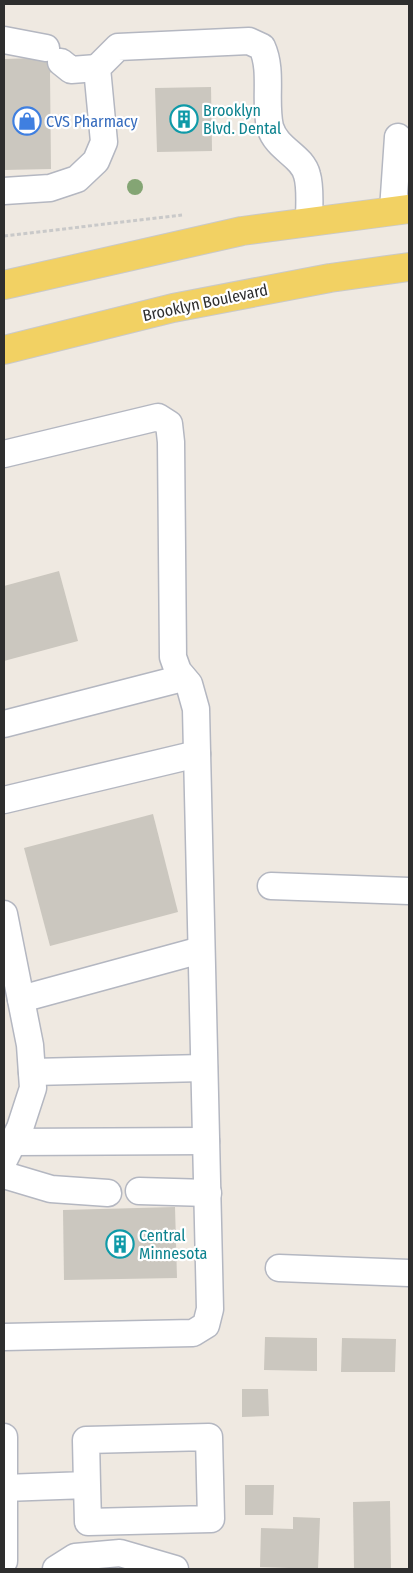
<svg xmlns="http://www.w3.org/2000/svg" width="413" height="1573" font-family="'Fira Sans Condensed',sans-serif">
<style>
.building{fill:#cbc7bf}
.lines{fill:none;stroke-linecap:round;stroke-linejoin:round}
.minor-casing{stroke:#b4b7c1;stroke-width:29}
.major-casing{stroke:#c9c9c9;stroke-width:30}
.path{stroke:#c9c9c9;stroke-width:3;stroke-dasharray:4 2.5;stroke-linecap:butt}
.minor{stroke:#fff;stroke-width:26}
.major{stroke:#f2d163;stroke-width:28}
.tree{fill:#84a574}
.labels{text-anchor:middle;stroke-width:4.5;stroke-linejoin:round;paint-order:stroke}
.culture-label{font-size:16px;fill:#0d838f;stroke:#fff;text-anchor:start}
.shop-label{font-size:16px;fill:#366cbe;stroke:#fff;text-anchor:start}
.street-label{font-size:16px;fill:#2e2e2e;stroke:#fff}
</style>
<rect width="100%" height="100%" fill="#efe9e1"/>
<g class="building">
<polygon points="52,40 68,54 50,73 51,169 4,170 4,59 35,58"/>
<polygon points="211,87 212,151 157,152 155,88"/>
<polygon points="59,571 78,641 4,661 4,586"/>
<polygon points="153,814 178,912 50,946 24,848"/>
<polygon points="175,1207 177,1278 64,1280 63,1210"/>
<polygon points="265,1337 317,1338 317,1371 264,1370"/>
<polygon points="342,1338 396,1339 395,1372 341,1372"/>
<polygon points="242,1389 268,1389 269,1416 242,1417"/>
<polygon points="245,1485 274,1485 273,1515 245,1515"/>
<polygon points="390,1501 391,1569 354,1569 353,1502"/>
<polygon points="293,1517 320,1518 318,1569 260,1567 261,1528 293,1529"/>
</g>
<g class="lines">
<g class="minor-casing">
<g id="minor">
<polyline points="4,40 46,48"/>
<polyline points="61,62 71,70 97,68"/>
<path d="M 4,191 L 50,188 L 77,179 L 96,161 L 104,142 L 97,68 L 118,47 L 249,41 L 262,47 C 273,71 264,100 270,127 C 277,150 302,155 307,175 C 311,188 309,207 309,221"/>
<polyline points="393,210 398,137"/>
<polyline points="4,454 158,417 169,424 171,442 173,657 178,671 189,684 196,709 210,1309 206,1325 193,1333 4,1337"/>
<polyline points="4,724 183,678"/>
<polyline points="4,800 197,754"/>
<polyline points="271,886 409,891"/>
<polyline points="4,914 30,1045 33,1088 20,1128 4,1160"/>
<polyline points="21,999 201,950"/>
<polyline points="32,1072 204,1068"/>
<polyline points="13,1142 206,1141"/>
<polyline points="4,1175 51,1189 108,1193"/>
<polyline points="139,1191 208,1193"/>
<polyline points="279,1268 409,1273"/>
<polyline points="4,1437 4,1561"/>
<polyline points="4,1488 87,1485 88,1522 211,1519 209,1437 86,1440 87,1485"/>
<polyline points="56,1569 75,1557 120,1553 175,1569"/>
</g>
</g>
<g class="major-casing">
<g id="major">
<polyline points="4,285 242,231 409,209"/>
<polyline points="4,350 173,308 330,278 409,267"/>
</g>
</g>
<polyline class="path" points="4,236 182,215"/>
<use href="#minor" class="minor"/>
<use href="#major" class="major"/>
</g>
<circle class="tree" cx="135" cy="187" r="8"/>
<defs>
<g id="building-ring" transform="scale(1.4375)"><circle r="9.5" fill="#fff" stroke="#0f9aa8" stroke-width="1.5"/><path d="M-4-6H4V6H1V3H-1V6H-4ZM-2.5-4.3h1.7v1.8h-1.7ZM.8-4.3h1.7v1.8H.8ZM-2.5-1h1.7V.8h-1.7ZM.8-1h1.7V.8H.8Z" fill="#0f9aa8"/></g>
<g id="shop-ring" transform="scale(1.4375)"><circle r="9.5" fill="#fff" stroke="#3f7fe0" stroke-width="1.5"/><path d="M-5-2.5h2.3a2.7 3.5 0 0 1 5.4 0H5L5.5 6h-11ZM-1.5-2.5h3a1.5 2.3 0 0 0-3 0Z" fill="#3f7fe0"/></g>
</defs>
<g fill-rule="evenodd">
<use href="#building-ring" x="184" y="119"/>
<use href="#shop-ring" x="27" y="121"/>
<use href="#building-ring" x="120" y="1244"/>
</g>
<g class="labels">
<g class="culture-label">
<text x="203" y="116">Brooklyn<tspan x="203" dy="18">Blvd. Dental</tspan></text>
<text x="139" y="1241">Central<tspan x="139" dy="18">Minnesota</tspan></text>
</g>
<g class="shop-label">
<text x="46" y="127">CVS Pharmacy</text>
</g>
<g class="street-label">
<text transform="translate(205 302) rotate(-12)" y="6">Brooklyn Boulevard</text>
</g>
</g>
<rect width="413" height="1573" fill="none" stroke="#2e2e2e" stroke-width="10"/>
</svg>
